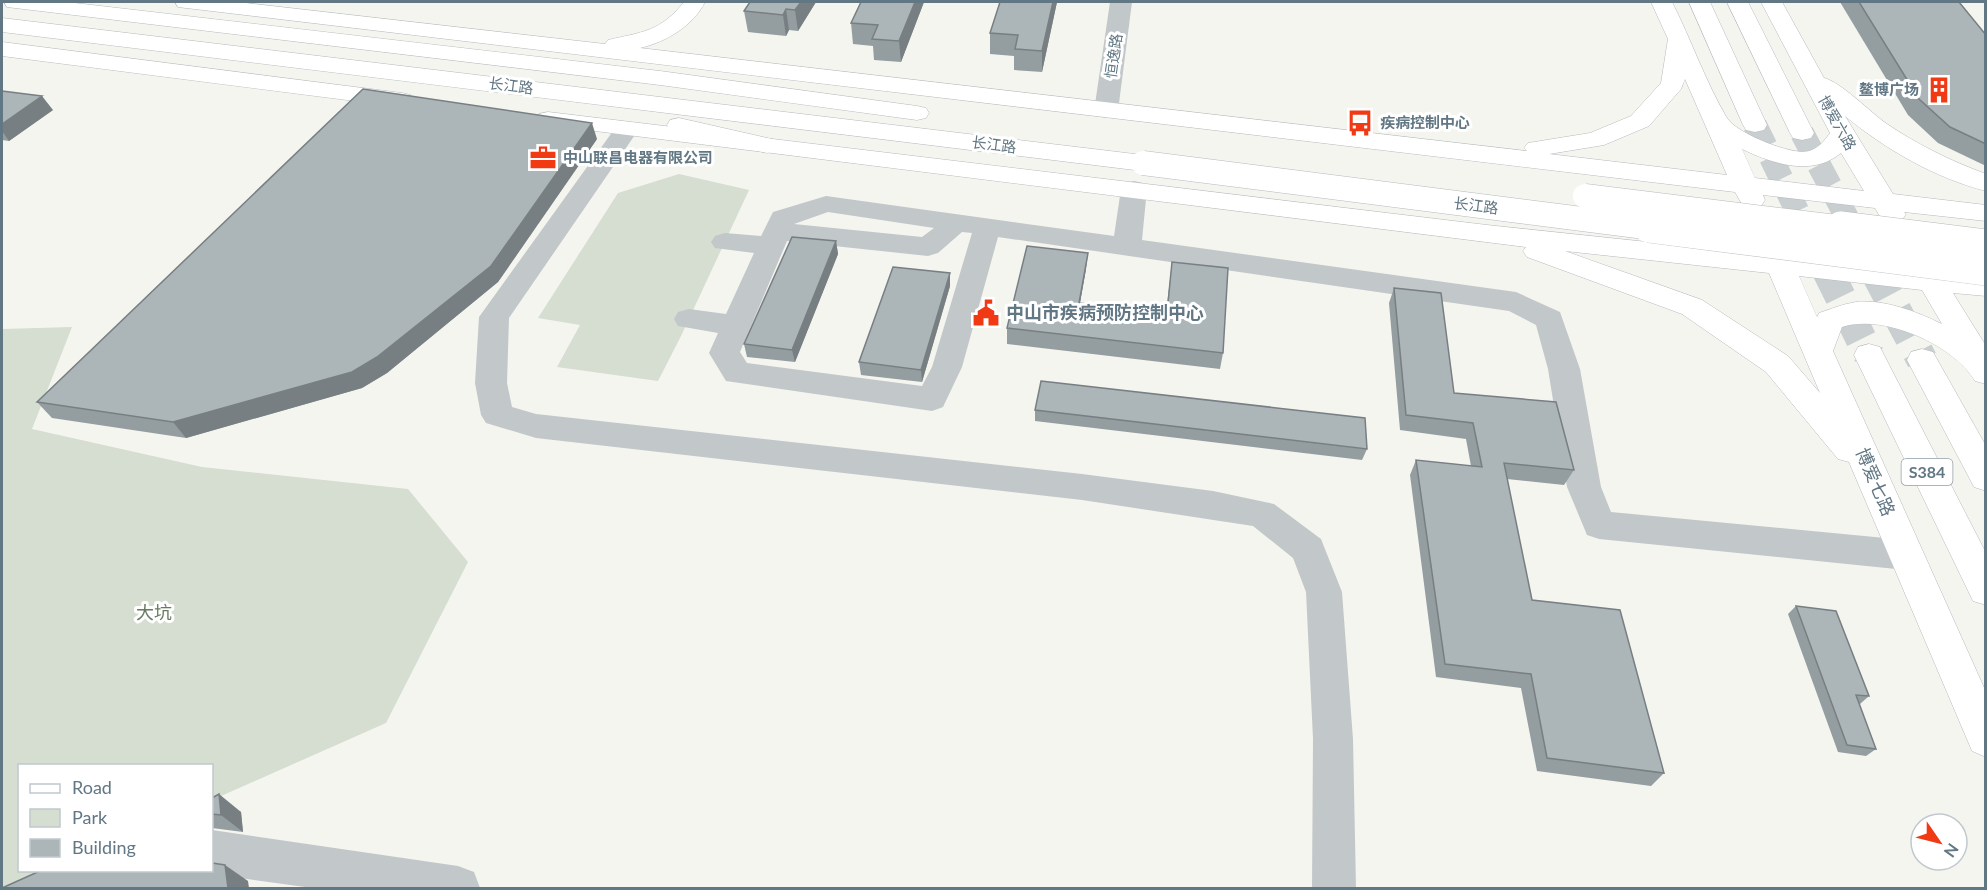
<svg xmlns="http://www.w3.org/2000/svg" width="1987" height="890" font-family="Lato,'Noto Sans SC',sans-serif">
<style>
.green{fill:#d6ddd1}
.lines{fill:none;stroke-linecap:round;stroke-linejoin:round}
.highway-tunnel-far1{stroke:#c9cfd0;stroke-width:24;stroke-dasharray:24 12;stroke-linecap:butt}
.highway-tunnel{stroke:#c9cfd0;stroke-width:31;stroke-dasharray:31 16;stroke-linecap:butt}
.major-casing{stroke:#b5babd;stroke-width:1}
.highway-casing{stroke:#b6babd;stroke-width:1}
.minor{fill:#c2c7c9;fill-rule:evenodd}
.major{fill:#fff;fill-rule:evenodd}
.highway{fill:#fff;fill-rule:evenodd}
.highway-bridge-far1-casing{stroke:#b6babd;stroke-width:25;stroke-linecap:butt}
.highway-bridge-casing{stroke:#b6babd;stroke-width:32;stroke-linecap:butt}
.highway-bridge-far1{stroke:#fff;stroke-width:24}
.highway-bridge{stroke:#fff;stroke-width:31}
.wall{fill:#949d9f}
.shaded-wall{fill:#787f82}
.building{fill:#acb6b9;stroke:#787f82;stroke-width:1.5}
.labels{text-anchor:middle;stroke-width:6;stroke-linejoin:round;paint-order:stroke}
.far-street-label{font-size:15px;fill:#617784;stroke:#fff}
.far-poi-label{font-size:15px;font-weight:bold;fill:#617784;stroke:#fff;text-anchor:start}
.shield{fill:#fff;stroke:#90a0a9;stroke-width:1.5}
.shield-label{font-size:16px;font-weight:bold;fill:#617784}
.poi-label{font-size:18px;font-weight:bold;fill:#617784;stroke:#fff;text-anchor:start}
.street-label{font-size:18px;fill:#617784;stroke:#fff}
.park-label{font-size:18px;fill:#677b60;stroke:#fff}
</style>
<rect width="100%" height="100%" fill="#f5f5f0"/>
<g class="green">
<polygon points="679,174 749,190 681,336 658,381 557,367 580,325 538,318 618,193"/>
<polygon points="72,327 32,429 202,467 408,489 468,562 386,723 212,800 212,766 20,766 20,870 51,871 10,888 2,888 2,329"/>
</g>
<g class="lines">
<g class="highway-tunnel-far1">
<polyline points="1755,125 1806,229"/>
<polyline points="1802,133 1853,229"/>
</g>
<g class="highway-tunnel">
<polyline points="1806,227 1869,355"/>
<polyline points="1852,227 1922,360"/>
</g>
<g class="major-casing">
<g id="major">
<path d="M 175,2 L 237,2 L 605,44 L 608,40 C 642,32 660,32 684,2 L 705,2 C 693,26 666,42 640,48 L 1527,151 L 1524,148 L 1528,143 L 1590,133 L 1631,116 L 1661,83 L 1668,39 L 1651,2 L 1672,2 C 1691,39 1705,81 1727,118 C 1736,133 1792,156 1809,151 C 1819,148 1824,141 1830,133 L 1761,2 L 1782,2 L 1824,78 C 1841,82 1871,113 1887,124 C 1918,145 1951,161 1986,174 L 1986,191 C 1935,178 1885,149 1845,116 L 1893,194 L 1986,205 L 1986,221 L 1904,212 L 1906,214 L 1902,220 L 1892,222 L 1882,220 L 1875,208 L 1763,195 L 1765,200 L 1761,206 L 1752,208 L 1743,206 L 1735,192 L 186,8 L 178,7 ZM 1685,79 L 1727,175 L 1549,154 L 1604,145 L 1649,126 L 1681,89 ZM 1742,149 C 1773,164 1812,177 1841,153 L 1864,191 L 1755,178 Z"/>
<polygon points="2,42 402,93 411,95 414,100 411,105 402,107 2,56"/>
<path d="M 548,112 L 1487,225 L 1761,254 L 1758,247 L 1762,241 L 1772,238 L 1782,241 L 1790,257 L 1911,270 L 1909,266 L 1913,259 L 1923,257 L 1933,259 L 1941,273 L 1986,277 L 1986,296 L 1953,293 L 1986,346 L 1986,384 L 1975,381 C 1954,345 1883,313 1842,327 L 1833,351 L 1986,692 L 1986,757 L 1972,751 L 1849,462 L 1838,459 L 1766,372 L 1682,314 L 1527,257 L 1523,251 L 1526,247 L 539,124 L 536,119 L 539,114 ZM 1565,251 L 1769,273 L 1820,393 L 1788,356 L 1702,300 ZM 1799,276 L 1922,290 L 1942,324 C 1917,312 1885,299 1856,302 C 1843,304 1831,309 1819,313 L 1817,317 Z"/>
</g>
</g>
<g class="highway-casing">
<g id="highway">
<polygon points="4,2 66,2 660,71 917,106 926,108 929,113 926,118 917,120 660,85 15,8 7,7"/>
<polygon points="1689,2 1710,2 1767,125 1764,130 1755,132 1746,130 1743,125"/>
<polygon points="1727,2 1748,2 1814,133 1811,138 1802,140 1793,138 1790,133"/>
<polygon points="2,18 1143,155 1152,158 1156,163 1152,168 1143,171 2,32"/>
<polygon points="679,118 776,140 780,145 776,150 767,153 670,130 667,125 670,120"/>
<polygon points="1869,344 1880,347 1884,355 1986,553 1986,605 1973,601 1854,355 1858,347"/>
<polygon points="1922,349 1933,352 1986,446 1986,491 1974,487 1907,360 1911,352"/>
</g>
</g>
<g class="minor">
<polygon points="1110,2 1132,2 1118,111 1115,116 1106,118 1097,116 1094,111"/>
<polygon points="627,122 636,124 639,129 509,318 507,383 512,407 536,414 1082,474 1213,491 1274,504 1321,539 1342,592 1353,739 1356,888 1312,888 1313,739 1306,592 1293,558 1253,526 1082,500 536,438 486,423 481,415 475,383 479,317 618,124"/>
<path d="M 1134,181 L 1143,183 L 1147,189 L 1142,240 L 1516,292 L 1560,312 L 1580,369 L 1601,487 L 1611,512 L 1906,540 L 1919,545 L 1924,555 L 1919,565 L 1906,570 L 1599,539 L 1587,535 L 1567,487 L 1548,369 L 1536,325 L 1509,311 L 998,237 L 962,367 L 943,407 L 932,411 L 726,381 L 709,353 L 718,333 L 678,326 L 674,319 L 678,312 L 689,309 L 726,314 L 754,253 L 715,248 L 711,242 L 715,236 L 725,233 L 761,236 L 773,212 L 826,196 L 1114,236 L 1121,189 L 1125,183 ZM 828,212 L 934,228 L 922,237 L 794,224 ZM 962,232 L 972,233 L 932,367 L 922,386 L 747,363 L 740,352 L 787,241 L 928,256 L 938,253 Z"/>
<polygon points="212,830 458,866 474,872 480,888 312,888 212,874 204,870 212,870"/>
</g>
<use href="#major" class="major"/>
<use href="#highway" class="highway"/>
<g class="highway-bridge-far1-casing">
<g id="highway-bridge-far1">
<polyline points="1143,163 1661,229"/>
<polyline points="1585,196 1853,229"/>
</g>
</g>
<g class="highway-bridge-casing">
<g id="highway-bridge">
<polyline points="1649,227 1986,270"/>
<polyline points="1841,227 1986,245"/>
</g>
</g>
<use href="#highway-bridge-far1" class="highway-bridge-far1"/>
<use href="#highway-bridge" class="highway-bridge"/>
</g>
<g class="wall">
<polygon points="816,2 798,31 789,30 786,36 748,32 744,11"/>
<polygon points="861,2 924,2 901,62 874,60 873,46 853,44 851,23"/>
<polygon points="1057,2 1042,72 1014,70 1014,56 990,54 990,33"/>
<polygon points="1840,2 1959,2 1986,35 1986,166 1938,143 1908,115"/>
<polygon points="2,91 53,110 9,141 2,140"/>
<polygon points="597,139 498,282 387,373 362,388 186,438 52,418 37,402"/>
<polygon points="836,241 838,254 795,362 747,357 744,344"/>
<polygon points="1172,262 1223,353 1220,369 1007,344 1007,328 1086,269 1080,303 1166,313"/>
<polygon points="950,286 922,382 861,375 859,362"/>
<polygon points="1394,288 1454,393 1574,470 1564,485 1507,479 1532,600 1664,773 1651,786 1537,771 1521,688 1436,677 1410,475 1416,460 1471,466 1466,439 1400,430 1389,303"/>
<polygon points="1035,410 1367,449 1362,460 1035,421"/>
<polygon points="1796,606 1869,696 1860,704 1859,704 1876,749 1866,756 1838,752 1788,614"/>
<polygon points="212,798 241,812 243,832 212,828"/>
</g>
<g class="shaded-wall">
<polygon points="801,2 816,2 798,31 795,10"/>
<polygon points="915,2 924,2 901,62 899,41"/>
<polygon points="1053,2 1057,2 1042,72 1042,51"/>
<polygon points="786,9 789,30 786,36 783,15"/>
<polygon points="42,96 53,110 9,141 2,131 2,124"/>
<polygon points="592,123 597,139 498,282 387,373 362,388 186,438 173,422"/>
<polygon points="836,241 838,254 795,362 792,350"/>
<polygon points="1088,253 1086,269 1077,319 1079,303"/>
<polygon points="950,273 950,286 922,382 921,370"/>
<polygon points="219,794 241,812 243,832 221,815"/>
<polygon points="225,865 248,881 249,888 228,888"/>
</g>
<g class="building">
<polygon points="750,2 801,2 795,10 786,9 783,15 744,11"/>
<polygon points="861,2 915,2 899,41 872,39 878,25 851,23"/>
<polygon points="1000,2 1053,2 1042,51 1015,49 1018,35 990,33"/>
<polygon points="1859,2 1959,2 1986,35 1986,144 1950,127 1919,99"/>
<polygon points="363,89 592,123 491,266 377,357 352,372 173,422 37,402"/>
<polygon points="2,91 42,96 2,124"/>
<polygon points="792,237 836,241 792,350 744,344"/>
<polygon points="1027,246 1088,253 1079,303 1167,313 1172,262 1228,268 1223,353 1007,328"/>
<polygon points="893,267 950,273 921,370 859,362"/>
<polygon points="1394,288 1441,293 1454,393 1556,402 1574,470 1504,463 1532,600 1620,610 1664,773 1547,758 1531,674 1445,664 1416,460 1482,467 1473,423 1406,415"/>
<polygon points="1041,381 1365,418 1367,449 1035,410"/>
<polygon points="1796,606 1836,611 1869,696 1856,695 1876,749 1847,745"/>
<polygon points="219,794 221,815 212,814 212,798"/>
<polygon points="212,863 225,865 228,888 2,888 42,870 212,870"/>
</g>
<defs>
<g id="building-bare" transform="scale(2.07)"><path d="M-4-6H4V6H1V3H-1V6H-4ZM-2.5-4.3h1.7v1.8h-1.7ZM.8-4.3h1.7v1.8H.8ZM-2.5-1h1.7V.8h-1.7ZM.8-1h1.7V.8H.8Z" fill="#f13914" stroke="#fff" stroke-width="2.5" paint-order="stroke"/></g>
<g id="bus-bare" transform="scale(2.07)"><path d="M-5-6H5V4H4V6H2V4H-2V6H-4V4H-5ZM-3.5-4V0h7V-4ZM-3.5 1.2v1.5H-2V1.2ZM2 1.2v1.5H3.5V1.2Z" fill="#f13914" stroke="#fff" stroke-width="2.5" paint-order="stroke"/></g>
<g id="office-bare" transform="scale(2.07)"><path d="M-6-3h4V-5.5h4V-3h4V5H-6ZM-1-4.5V-3h2v-1.5ZM-6 0V1H6V0Z" fill="#f13914" stroke="#fff" stroke-width="2.5" paint-order="stroke"/></g>
<g id="civic-bare" transform="scale(2.07)"><path d="M-.6-6.5H3V-4.5H.6V-3L4-1V1h2V6H-6V1h2V-1L-.6-3ZM-1.2 2.5V6h2.4V2.5Z" fill="#f13914" stroke="#fff" stroke-width="2.5" paint-order="stroke"/></g>
</defs>
<g fill-rule="evenodd">
<use href="#building-bare" x="1939" y="90"/>
<use href="#bus-bare" x="1360" y="123"/>
<use href="#office-bare" x="543" y="158"/>
<use href="#civic-bare" x="986" y="313"/>
</g>
<g class="labels">
<g class="far-street-label">
<text transform="translate(1114 56) rotate(-82)" y="5">恒逸路</text>
<text transform="translate(511 86) rotate(7)" y="5">长江路</text>
<text transform="translate(1837 123) rotate(61)" y="5">博爱六路</text>
<text transform="translate(994 145) rotate(7)" y="5">长江路</text>
<text transform="translate(1476 206) rotate(7)" y="5">长江路</text>
</g>
<g class="far-poi-label">
<text x="1919" y="95" text-anchor="end">鳌博广场</text>
<text x="1380" y="128">疾病控制中心</text>
<text x="563" y="163">中山联昌电器有限公司</text>
</g>
<rect class="shield" x="1901.5" y="459" width="51" height="26" rx="4.5"/>
<g class="shield-label">
<text x="1927" y="478">S384</text>
</g>
<g class="poi-label">
<text x="1006" y="319">中山市疾病预防控制中心</text>
</g>
<g class="street-label">
<text transform="translate(1875 482) rotate(67)" y="6">博爱七路</text>
</g>
<g class="park-label">
<text x="154" y="619">大坑</text>
</g>
</g>
<rect width="1987" height="890" fill="none" stroke="#617784" stroke-width="6"/>
<rect x="18" y="764" width="195" height="108" fill="#ffffff" stroke="#c0c9ce" stroke-width="1.5"/>
<rect x="30" y="784" width="30" height="9" fill="#ffffff" stroke="#c0c9ce" stroke-width="1.5"/>
<text x="72" y="794" font-size="18" fill="#617784">Road</text>
<rect x="30" y="809" width="30" height="18" fill="#d6ddd1" stroke="#c0c9ce" stroke-width="1.5"/>
<text x="72" y="824" font-size="18" fill="#617784">Park</text>
<rect x="30" y="839" width="30" height="18" fill="#acb6b9" stroke="#c0c9ce" stroke-width="1.5"/>
<text x="72" y="854" font-size="18" fill="#617784">Building</text>
<g transform="translate(1939 842) rotate(125)"><circle r="28" fill="#ffffff" stroke="#c0c9ce" stroke-width="1.5"/>
<path d="M0-4.5L10 22L0 15L-10 22Z" fill="#f13914"/>
<text y="-9" font-size="16" font-weight="bold" text-anchor="middle" fill="#617784">N</text>
</g>
</svg>
